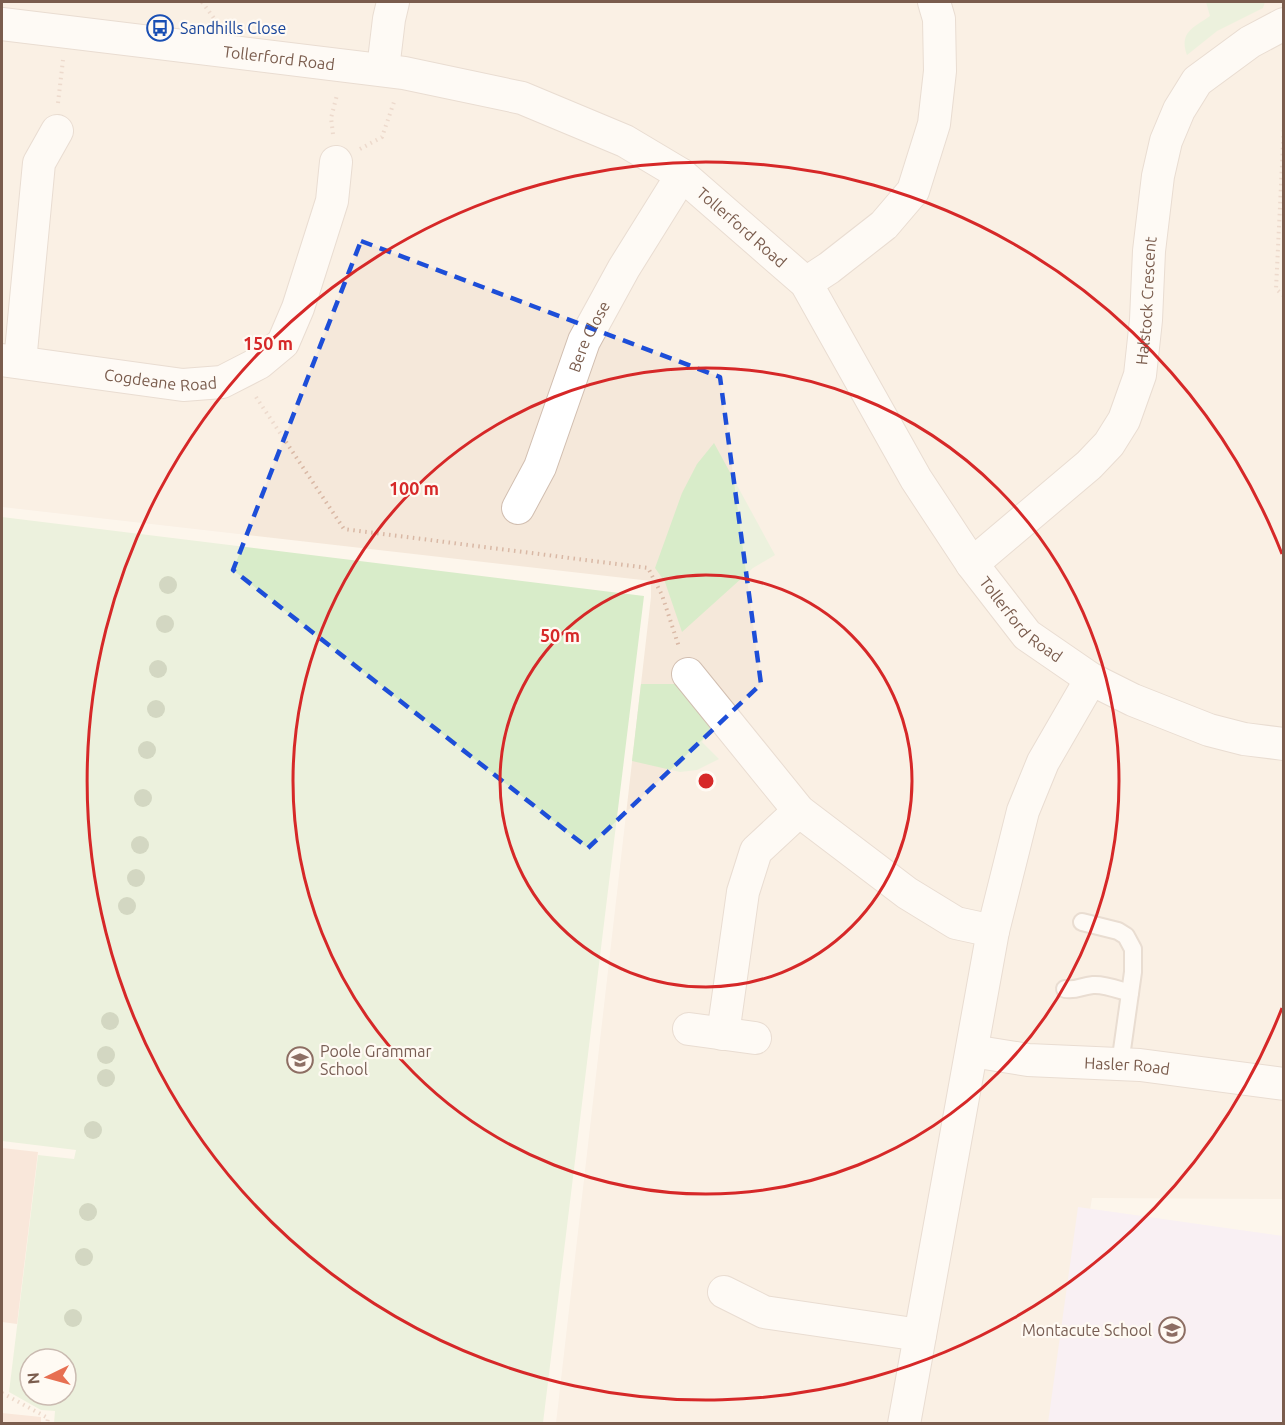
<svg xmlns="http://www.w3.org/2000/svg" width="1285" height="1425" font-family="Ubuntu,sans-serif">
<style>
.residential{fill:#f5e8da}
.education{fill:#f3e8fa}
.green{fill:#d8ecc9;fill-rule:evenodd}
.building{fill:#f3d5c3}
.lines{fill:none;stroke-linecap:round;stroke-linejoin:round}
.lane-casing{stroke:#d1beb0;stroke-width:20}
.street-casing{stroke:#d1beb0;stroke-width:34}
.path{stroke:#d9b8a5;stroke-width:4;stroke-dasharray:1.5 4.5;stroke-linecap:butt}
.lane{stroke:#fff;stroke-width:16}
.street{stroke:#fff;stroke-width:32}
.tree{fill:#a0b28e}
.marked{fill:none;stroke:#1d4ed8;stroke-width:4.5;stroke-dasharray:12 8;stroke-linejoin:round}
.ring{fill:none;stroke:#d62828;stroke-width:3}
.labels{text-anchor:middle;stroke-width:4.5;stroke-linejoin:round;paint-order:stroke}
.transit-label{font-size:16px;fill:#164399;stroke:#fffaf3;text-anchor:start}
.street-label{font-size:16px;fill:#7a5c4d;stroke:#fffaf3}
.education-label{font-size:16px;fill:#785e54;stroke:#fffaf3;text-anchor:start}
.centre{fill:#d62828;stroke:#fffaf3;stroke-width:3}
.ring-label{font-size:18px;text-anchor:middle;font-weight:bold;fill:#d62828;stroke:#fffaf3;stroke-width:4.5;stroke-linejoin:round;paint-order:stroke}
</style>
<rect width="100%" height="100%" fill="#fdf6ec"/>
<polygon class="residential" points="2,2 1283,2 1283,1199 1092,1198 1055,1423 556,1423 651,597 651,581 2,507"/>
<polygon class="education" points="1078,1207 1283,1236 1283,1423 1048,1423"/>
<g class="green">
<path d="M 1206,2 L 1265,2 L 1263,8 L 1217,31 L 1187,55 C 1179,32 1193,28 1210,16 Z"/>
<polygon points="714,443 775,555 753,568 682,632 665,582 655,568 682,493 697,464"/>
<path d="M 2,517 L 644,596 L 543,1423 L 54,1423 L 55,1411 L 41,1410 L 9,1392 L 38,1155 L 74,1159 L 76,1150 L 2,1141 ZM 30,1359 L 66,1359 L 66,1395 L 30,1395 Z"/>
<polygon points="641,684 685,684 714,721 702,742 719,759 697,770 680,772 632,761"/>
</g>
<g class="building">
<polygon points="2,1148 38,1152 17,1324 2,1322"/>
<polygon points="2,1413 41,1417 41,1424 2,1424"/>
</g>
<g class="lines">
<g class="lane-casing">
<g id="lane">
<polyline points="1082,922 1118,931 1126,936 1133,949 1133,972 1120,1064"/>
<path d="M 1065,989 C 1077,991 1081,986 1093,985 C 1105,984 1119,990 1130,993"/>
</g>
</g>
<g class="street-casing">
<g id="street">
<path id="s1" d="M 2,24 L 404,73 L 522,98 L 625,141 L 682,175 L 806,283 L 916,479 L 972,564 L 1027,635 L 1091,679 L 1133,700 L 1209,730 L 1244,739 L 1284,744"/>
<polyline points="383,69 389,19 393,2"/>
<polyline points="806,283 829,268 884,225 913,191 934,124 940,71 939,19 934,2"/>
<path id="s2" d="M 2,360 L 183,385 L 222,382 L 259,363 L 283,343 L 298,308 L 332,201 L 336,162"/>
<polyline points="20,362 39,163 57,131"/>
<path id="s3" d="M 518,508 L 540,467 L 584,341 L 624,268 L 682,175"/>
<path id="s4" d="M 972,564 L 1089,465 L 1109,444 L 1124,420 L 1140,375 L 1146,320 L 1149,251 L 1158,176 L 1166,141 L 1179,110 L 1197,81 L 1250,42 L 1284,24"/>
<polyline points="688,674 799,811 907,893 956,923 993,931"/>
<polyline points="689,1029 755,1038"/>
<polyline points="723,1034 743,892 756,851 799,811"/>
<path id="s5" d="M 972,1051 L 1028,1060 L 1140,1065 L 1284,1084"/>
<polyline points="724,1292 764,1312 920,1335"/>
<polyline points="904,1424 993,931 1023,811 1043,762 1091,679"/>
</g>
</g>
<g class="path">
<polyline points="202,2 216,21"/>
<polyline points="58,103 63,60"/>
<polyline points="1284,124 1276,289 1284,296"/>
<polyline points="333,134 331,118 337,95"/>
<polyline points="360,149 382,137 394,102"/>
<polyline points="256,397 344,529 648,568 662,595 679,647"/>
<polyline points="2,1393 48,1418 47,1424"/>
</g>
<use href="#lane" class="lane"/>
<use href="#street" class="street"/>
</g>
<g class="tree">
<circle cx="168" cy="585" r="9"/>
<circle cx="165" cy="624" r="9"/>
<circle cx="158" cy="669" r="9"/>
<circle cx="156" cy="709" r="9"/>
<circle cx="147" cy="750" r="9"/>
<circle cx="143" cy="798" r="9"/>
<circle cx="140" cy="845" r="9"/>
<circle cx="136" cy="878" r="9"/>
<circle cx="127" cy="906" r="9"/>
<circle cx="110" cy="1021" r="9"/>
<circle cx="106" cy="1055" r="9"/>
<circle cx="106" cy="1078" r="9"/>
<circle cx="93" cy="1130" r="9"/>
<circle cx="88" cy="1212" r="9"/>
<circle cx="84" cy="1257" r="9"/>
<circle cx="73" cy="1318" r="9"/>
</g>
<path d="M0 0H1285V1425H0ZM 361,241 L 720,377 L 761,684 L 588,848 L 233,570 Z" fill="#fdf6ec" fill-opacity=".55" fill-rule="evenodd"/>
<path class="marked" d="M 361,241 L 720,377 L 761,684 L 588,848 L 233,570 Z"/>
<g class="ring">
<circle cx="706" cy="781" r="206"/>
<circle cx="706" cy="781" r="413"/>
<path d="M1282 1008A619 619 0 1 1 1282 554"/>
</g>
<defs>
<g id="bus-ring" transform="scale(1.35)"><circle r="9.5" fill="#fffaf3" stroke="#1a4fb4" stroke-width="1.5"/><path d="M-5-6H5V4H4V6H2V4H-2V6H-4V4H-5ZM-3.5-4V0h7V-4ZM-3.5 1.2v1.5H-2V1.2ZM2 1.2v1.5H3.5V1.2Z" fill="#1a4fb4"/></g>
<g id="school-ring" transform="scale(1.35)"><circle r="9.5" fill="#fffaf3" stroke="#8d6e63" stroke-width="1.5"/><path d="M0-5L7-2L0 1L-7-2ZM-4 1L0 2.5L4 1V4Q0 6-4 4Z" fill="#8d6e63"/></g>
</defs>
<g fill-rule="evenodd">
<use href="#bus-ring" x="160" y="28"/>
<use href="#school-ring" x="300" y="1060"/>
<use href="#school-ring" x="1172" y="1330"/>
</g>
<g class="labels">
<g class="transit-label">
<text x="180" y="34">Sandhills Close</text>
</g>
<g class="street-label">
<text dy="6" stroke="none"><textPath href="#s1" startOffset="279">Tollerford Road</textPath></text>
<text dy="6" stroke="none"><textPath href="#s1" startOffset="783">Tollerford Road</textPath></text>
<text dy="6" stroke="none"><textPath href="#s4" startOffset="333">Halstock Crescent</textPath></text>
<text dy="6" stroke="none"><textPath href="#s3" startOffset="186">Bere Close</textPath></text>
<text dy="6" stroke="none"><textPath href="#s2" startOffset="160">Cogdeane Road</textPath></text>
<text dy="6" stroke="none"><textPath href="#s1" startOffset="1269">Tollerford Road</textPath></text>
<text dy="6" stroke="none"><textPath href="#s5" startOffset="156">Hasler Road</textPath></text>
</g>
<g class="education-label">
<text x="320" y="1057">Poole Grammar<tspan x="320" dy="18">School</tspan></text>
<text x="1152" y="1336" text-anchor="end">Montacute School</text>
</g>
</g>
<circle cx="706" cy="781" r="9" class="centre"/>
<g class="ring-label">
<text x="268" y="350">150 m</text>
<text x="414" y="495">100 m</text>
<text x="560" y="642">50 m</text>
</g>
<rect width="1285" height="1425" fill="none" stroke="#7a5c4d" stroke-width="6"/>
<g transform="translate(48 1377) rotate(265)"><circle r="28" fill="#fffaf3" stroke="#cabbb1" stroke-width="1.5"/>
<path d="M0-4.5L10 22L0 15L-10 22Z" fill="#e76f51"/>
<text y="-9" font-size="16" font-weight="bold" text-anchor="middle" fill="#7a5c4d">N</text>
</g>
</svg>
